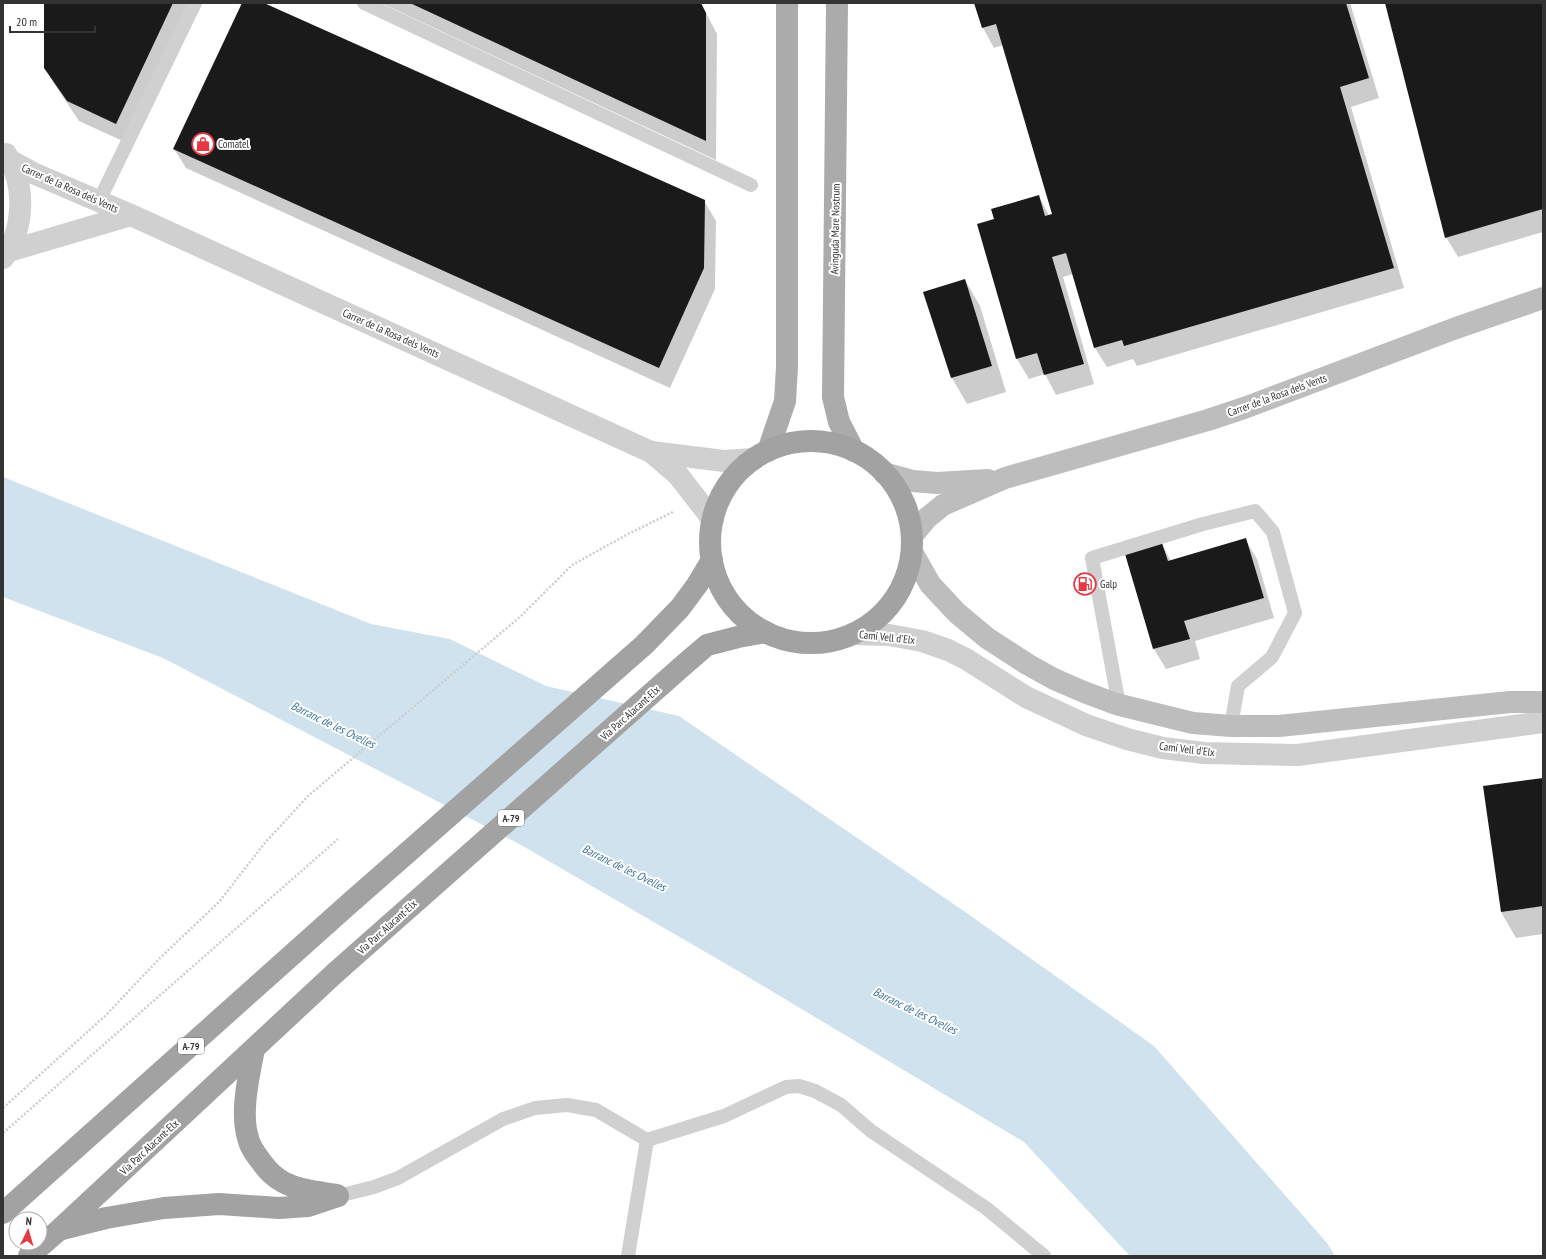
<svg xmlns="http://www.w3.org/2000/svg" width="1546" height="1259" font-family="'PT Sans Narrow',sans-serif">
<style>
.water{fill:#cfe2ee}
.shadow{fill:#0003}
.building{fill:#1a1a1a}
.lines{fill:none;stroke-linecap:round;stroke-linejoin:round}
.path{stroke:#cdcdcd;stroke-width:2.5;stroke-dasharray:2 2;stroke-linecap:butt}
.service{stroke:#d0d0d0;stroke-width:14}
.minor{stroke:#d0d0d0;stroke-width:22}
.secondary{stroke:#bdbdbd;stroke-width:22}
.primary{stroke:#ababab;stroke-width:22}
.trunk{stroke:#a2a2a2;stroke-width:22}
.labels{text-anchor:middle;stroke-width:4;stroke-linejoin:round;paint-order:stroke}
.shield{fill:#fff;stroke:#707070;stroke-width:1}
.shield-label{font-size:10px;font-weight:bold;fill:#333}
.poi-label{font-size:11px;fill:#333;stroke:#fff;text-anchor:start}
.street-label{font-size:11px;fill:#333;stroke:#fff}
.water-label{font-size:12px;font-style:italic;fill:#3f7597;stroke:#fff}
</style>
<rect width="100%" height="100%" fill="#fff"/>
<polygon class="water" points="3,477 371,624 450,639 546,686 679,716 971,916 1154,1046 1327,1243 1335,1256 1130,1256 1024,1142 733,968 521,845 163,658 3,597"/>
<g class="shadow">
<polygon points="45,3 194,3 127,143 79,121 57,88 45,68"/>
<polygon points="243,3 262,3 704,201 716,221 715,289 670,388 186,168 174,149"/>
<polygon points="381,3 701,3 717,34 716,160"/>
<polygon points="975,3 1350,3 1379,98 1351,107 1404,288 1137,366 1133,359 1107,367 1095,348 1073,274 1063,277 1094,384 1056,395 1045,374 1029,379 1017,359 978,225 995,220 1039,197 1049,215 1053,214 1003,45 994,48 983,28"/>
<polygon points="1386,3 1543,3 1543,232 1458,257 1446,237"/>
<polygon points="965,280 980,306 1006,392 967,404 952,378 925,292"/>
<polygon points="1245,539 1257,559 1274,618 1195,641 1200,659 1166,669 1154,649 1126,554 1162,544 1171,561"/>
<polygon points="1543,779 1543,934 1516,938 1501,912"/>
</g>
<g class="building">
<polygon points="44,3 173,3 116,124 67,101 44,68"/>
<polygon points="242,3 264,3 705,200 704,268 659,368 173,149"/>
<polygon points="410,3 701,3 706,13 706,141"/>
<polygon points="974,3 1346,3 1369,78 1340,87 1394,268 1124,346 1122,340 1094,348 1066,253 1052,257 1084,364 1044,375 1037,353 1016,359 977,224 994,219 991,209 1039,195 1045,216 1052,214 996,24 982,28"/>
<polygon points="1385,3 1543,3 1543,209 1445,238"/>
<polygon points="965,279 992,366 951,378 923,292"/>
<polygon points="1246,538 1264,598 1184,621 1190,639 1153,649 1125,554 1162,543 1168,561"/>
<polygon points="1543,778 1543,906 1501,912 1483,786"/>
</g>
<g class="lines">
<g class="path">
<polyline points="3,1108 105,1016 160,958 219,902 264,844 308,796 521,616 572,565 628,534 673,512 674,513"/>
<polyline points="3,1133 338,839"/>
</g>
<g class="service">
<polyline points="364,3 751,185"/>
<polyline points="99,201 195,3"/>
<polyline points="1119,705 1092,558 1203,524 1255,511 1273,532 1295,613 1272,657 1238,686 1231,726"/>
<polyline points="647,1140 724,1116 786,1087 799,1086 815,1091 841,1105 871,1131 986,1208 1044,1256"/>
<polyline points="338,1196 374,1187 398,1178 503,1119 535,1108 567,1105 596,1110 647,1140"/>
<polyline points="628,1256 647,1140"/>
</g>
<g class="minor">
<polyline points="131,215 651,452 678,475 713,520"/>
<polyline points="9,251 131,215 33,173 9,160"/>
<path d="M 3,258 C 21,236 24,201 16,174 C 13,167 9,160 6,154"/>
<polyline points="651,452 724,461 754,459"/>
<polyline points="853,634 889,635 922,641 948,650 966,659 1026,697 1086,725 1127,739 1163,748 1204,753 1298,755 1543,722"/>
</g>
<g class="secondary">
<polyline points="884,473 913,481 937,483 988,480"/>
<polyline points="912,536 927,518 943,505 1005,478 1208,420 1244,408 1456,328 1543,298"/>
<polyline points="912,552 930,584 942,597 957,613 987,638 1027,664 1054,679 1084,692 1116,704 1148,712 1193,723 1231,726 1279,726 1510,702 1543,702"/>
</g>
<g class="primary">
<polyline points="837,3 833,397 839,422 854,451"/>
<polyline points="768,451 785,401 787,367 787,3"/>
</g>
<g class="trunk">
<circle cx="811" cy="542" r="101"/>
<path d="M 254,1049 C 249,1075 240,1112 248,1138 C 250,1148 257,1156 263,1164 C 268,1171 276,1178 283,1182 C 300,1191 319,1192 337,1195"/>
<polyline points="3,1213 350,903 644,645 680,608 697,585 712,560"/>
<polyline points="62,1229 106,1218 164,1208 219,1204 279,1208 308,1206 338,1196"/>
<polyline points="29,1256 59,1230 335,973 686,663 707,645 738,637 766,632"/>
</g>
</g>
<defs>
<g id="shop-ring" transform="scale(1.15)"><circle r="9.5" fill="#fff" stroke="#e63946" stroke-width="1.5"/><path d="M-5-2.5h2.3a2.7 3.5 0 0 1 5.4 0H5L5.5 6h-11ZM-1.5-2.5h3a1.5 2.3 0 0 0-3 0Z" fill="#e63946"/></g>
<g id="fuel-ring" transform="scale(1.15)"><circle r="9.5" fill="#fff" stroke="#e63946" stroke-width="1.5"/><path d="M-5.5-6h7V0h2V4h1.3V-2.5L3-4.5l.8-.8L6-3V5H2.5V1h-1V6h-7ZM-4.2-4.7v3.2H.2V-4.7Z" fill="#e63946"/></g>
</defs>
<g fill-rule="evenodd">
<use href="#shop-ring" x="203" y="144"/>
<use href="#fuel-ring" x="1085" y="584"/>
</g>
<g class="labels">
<g class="shield">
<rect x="498" y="810" width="26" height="16" rx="3"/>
<rect x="178" y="1038" width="26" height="16" rx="3"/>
</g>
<g class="shield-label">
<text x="511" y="822">A-79</text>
<text x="191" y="1050">A-79</text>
</g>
<g class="poi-label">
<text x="218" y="148">Comatel</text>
<text x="1100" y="588">Galp</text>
</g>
<g class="street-label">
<text transform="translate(70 188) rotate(24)" y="4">Carrer de la Rosa dels Vents</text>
<text transform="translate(835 229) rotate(-89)" y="4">Avinguda Mare Nostrum</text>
<text transform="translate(391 333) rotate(24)" y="4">Carrer de la Rosa dels Vents</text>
<text transform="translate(1277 395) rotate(-20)" y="4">Carrer de la Rosa dels Vents</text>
<text transform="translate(887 637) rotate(6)" y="4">Camí Vell d'Elx</text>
<text transform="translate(630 713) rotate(-42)" y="4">Via Parc Alacant-Elx</text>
<text transform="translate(1187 749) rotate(7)" y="4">Camí Vell d'Elx</text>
<text transform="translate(387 927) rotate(-42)" y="4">Via Parc Alacant-Elx</text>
<text transform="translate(149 1147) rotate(-43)" y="4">Via Parc Alacant-Elx</text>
</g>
<g class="water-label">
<text transform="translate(333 725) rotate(26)" y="4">Barranc de les Ovelles</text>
<text transform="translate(624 868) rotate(26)" y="4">Barranc de les Ovelles</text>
<text transform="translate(915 1011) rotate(26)" y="4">Barranc de les Ovelles</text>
</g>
</g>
<rect width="1546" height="1259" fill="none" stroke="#333333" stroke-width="8"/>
<g transform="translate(28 1231) rotate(5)"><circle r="19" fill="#ffffff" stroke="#adadad"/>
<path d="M0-3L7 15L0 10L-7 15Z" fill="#e63946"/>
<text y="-6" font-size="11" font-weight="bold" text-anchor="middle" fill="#333333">N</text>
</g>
<path d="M10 26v6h85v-6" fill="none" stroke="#333333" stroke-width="2"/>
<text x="16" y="26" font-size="12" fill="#333333" stroke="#ffffff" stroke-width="3" paint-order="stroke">20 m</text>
</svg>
